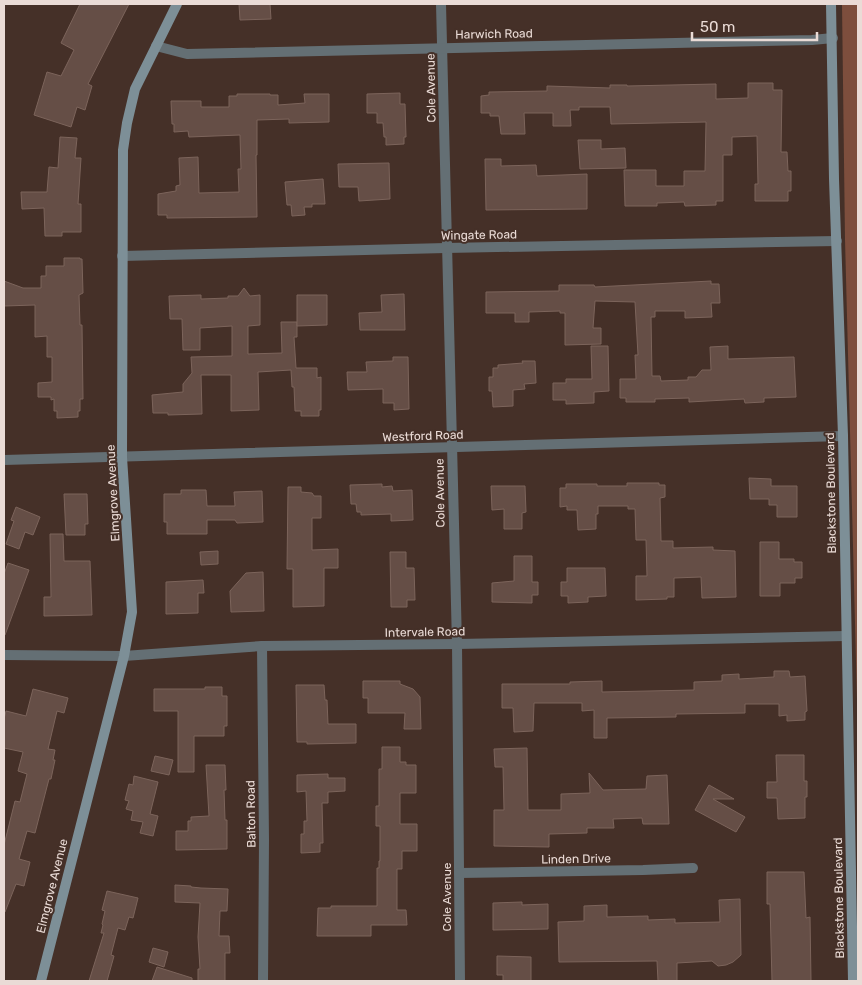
<svg xmlns="http://www.w3.org/2000/svg" width="862" height="985" font-family="Rubik,sans-serif">
<style>
.green{fill:#7d4e3d}
.building{fill:#654e46;stroke:#7c645b}
.lines{fill:none;stroke-linecap:round;stroke-linejoin:round}
.street{stroke:#646f74;stroke-width:10}
.secondary{stroke:#7d8f97;stroke-width:10}
.labels{text-anchor:middle;stroke-width:4;stroke-linejoin:round;paint-order:stroke}
.street-label{font-size:12px;fill:#eadbd6;stroke:#453028}
</style>
<rect width="100%" height="100%" fill="#453028"/>
<polygon class="green" points="842,4 858,4 858,738 845,239"/>
<g class="building">
<polygon points="80,4 129,4 88,84 92,86 85,110 77,107 71,127 34,115 47,72 61,76 74,50 61,43"/>
<polygon points="239,4 270,4 271,19 240,20"/>
<polygon points="748,83 773,83 773,90 782,90 781,152 787,152 788,171 791,171 791,191 788,191 788,201 755,201 755,184 758,184 757,136 732,137 732,155 723,155 723,201 716,201 716,205 685,206 684,202 657,203 657,206 625,206 624,170 656,170 656,186 684,186 684,171 705,171 706,122 611,124 610,107 579,107 579,110 570,110 571,126 553,126 553,113 524,113 525,134 501,134 499,116 490,116 490,113 481,113 481,96 489,95 489,92 547,91 547,86 610,88 610,85 627,85 627,86 716,84 716,99 748,98"/>
<polygon points="400,93 400,104 405,104 406,137 404,137 404,144 386,145 386,137 384,137 383,123 377,123 377,113 367,113 367,94"/>
<polygon points="237,94 270,94 270,95 278,95 278,105 305,103 304,94 329,94 329,122 289,123 289,119 257,120 257,155 256,155 257,217 167,218 167,215 158,215 158,194 176,191 176,186 180,185 179,158 198,157 199,193 239,192 238,169 241,169 240,135 189,137 188,131 174,132 174,124 172,124 171,101 201,101 201,107 229,107 229,96 237,96"/>
<polygon points="60,137 77,138 75,158 81,158 78,204 81,204 81,232 62,232 62,236 45,236 44,208 22,209 21,192 47,192 49,167 58,168"/>
<polygon points="578,140 601,140 601,149 625,148 626,168 580,169"/>
<polygon points="485,159 501,159 501,166 536,165 537,176 587,174 587,209 486,210"/>
<polygon points="389,163 390,199 359,201 358,187 339,187 338,164"/>
<polygon points="323,179 325,204 312,204 312,207 304,207 305,215 292,216 291,205 287,205 285,182"/>
<polygon points="64,258 80,258 80,259 82,259 83,293 79,295 80,325 82,325 83,399 80,399 80,411 78,411 78,417 57,418 57,411 54,411 54,399 51,400 51,397 38,397 38,383 52,382 52,357 47,357 47,336 35,337 35,305 4,306 4,281 23,288 41,288 41,276 46,276 46,266 64,266"/>
<polygon points="711,281 711,284 719,284 720,303 711,303 712,317 685,318 685,311 655,311 655,317 651,317 652,376 660,376 661,381 688,380 688,377 696,377 702,370 711,370 710,347 728,346 728,359 794,357 796,397 764,398 764,402 745,403 744,399 689,402 689,398 655,399 655,402 626,402 626,398 620,398 620,379 636,379 635,355 638,355 635,302 595,301 593,328 601,328 601,344 565,345 565,313 560,313 560,311 529,312 529,322 515,322 515,313 486,313 486,292 559,291 559,285 594,285 595,287"/>
<polygon points="244,288 250,296 260,295 260,325 248,326 248,354 282,353 281,322 297,322 297,337 294,337 296,368 317,368 317,378 321,377 321,410 319,410 319,416 301,416 301,411 295,411 294,387 292,387 291,370 258,372 259,410 231,411 231,375 201,375 202,414 168,415 168,413 153,413 152,395 183,392 183,384 192,373 191,357 232,356 232,326 200,328 200,350 183,350 182,319 170,319 169,296 201,295 201,299 228,298 228,296 238,296"/>
<polygon points="404,294 405,330 360,330 359,313 382,312 381,295"/>
<polygon points="297,295 327,295 327,325 297,326"/>
<polygon points="591,346 608,346 609,391 594,392 594,403 566,404 566,400 553,400 553,383 566,383 566,379 592,379"/>
<polygon points="393,357 408,357 409,409 394,410 394,403 383,403 383,389 348,390 347,372 367,372 366,362 393,361"/>
<polygon points="522,361 535,361 536,383 524,384 525,389 513,390 513,406 493,407 492,391 489,391 489,377 493,377 493,368 498,368 498,365 523,363"/>
<polygon points="749,478 771,479 771,486 797,486 797,517 777,517 777,505 769,505 769,499 750,499"/>
<polygon points="627,483 659,483 659,485 665,485 665,497 660,498 661,541 673,541 673,548 713,547 713,550 735,551 736,597 702,598 701,577 674,578 674,597 667,597 667,599 636,600 636,576 647,576 646,540 636,540 635,509 628,509 628,506 598,506 598,514 596,514 596,529 578,530 577,510 567,510 567,506 560,507 560,488 566,488 566,484 597,484 597,486 627,486"/>
<polygon points="382,484 382,487 392,486 393,491 412,490 413,520 391,521 391,514 361,515 361,512 357,512 356,504 351,504 350,485"/>
<polygon points="491,486 525,486 526,512 522,513 522,529 504,529 504,509 492,510"/>
<polygon points="288,487 301,487 301,492 312,493 314,496 321,496 321,518 312,518 312,550 338,549 338,568 324,568 324,606 293,607 293,569 287,569"/>
<polygon points="181,490 206,490 207,506 235,506 234,492 262,491 263,522 237,523 235,520 207,520 207,534 167,534 167,522 164,522 164,494 181,494"/>
<polygon points="64,494 87,494 88,524 85,524 85,535 66,535"/>
<polygon points="16,507 40,517 33,535 25,532 19,549 6,544 14,521 11,520"/>
<polygon points="50,534 63,534 64,561 90,561 92,615 44,616 44,597 51,597"/>
<polygon points="760,542 779,542 779,559 794,559 794,562 802,562 802,578 795,578 795,583 780,583 780,596 760,596"/>
<polygon points="218,551 218,564 201,565 200,552"/>
<polygon points="390,552 406,552 406,568 414,568 415,600 407,600 407,607 391,607"/>
<polygon points="514,556 532,556 532,582 538,582 538,595 532,595 532,603 492,602 492,583 514,581"/>
<polygon points="8,563 29,570 5,635 4,634 4,574"/>
<polygon points="567,568 605,568 606,596 588,597 588,602 568,603 568,596 561,596 561,582 567,582"/>
<polygon points="263,572 264,611 231,612 230,591 246,573"/>
<polygon points="203,580 204,593 198,593 198,613 166,614 166,582"/>
<polygon points="774,671 789,671 790,677 805,676 807,711 805,712 805,720 787,721 787,715 779,716 779,704 745,704 745,713 676,714 676,717 607,718 607,738 594,738 594,710 582,711 582,703 534,703 533,731 514,732 513,708 502,708 502,684 570,684 570,682 602,681 602,692 694,690 694,682 722,681 722,675 739,674 739,679 774,677"/>
<polygon points="363,681 400,681 400,684 413,689 420,697 421,729 404,729 405,713 368,713 368,698 363,698"/>
<polygon points="296,685 324,685 325,700 327,700 328,724 356,724 356,743 307,744 307,742 297,742"/>
<polygon points="205,687 222,687 222,696 227,696 227,726 224,726 224,736 194,736 194,772 178,772 178,711 154,711 154,689 205,689"/>
<polygon points="33,689 68,698 64,713 57,711 48,749 55,750 53,760 55,760 51,779 49,779 35,833 27,831 19,859 30,862 24,886 16,884 5,912 4,912 4,845 15,801 20,802 27,774 18,771 23,752 4,748 4,719 6,711 26,716"/>
<polygon points="382,747 400,747 400,762 406,762 406,765 416,765 416,793 400,793 400,824 417,824 417,851 402,851 402,869 397,869 397,910 406,910 407,925 371,925 371,936 317,936 318,908 331,908 331,906 377,906 377,868 379,868 379,861 380,861 380,826 376,826 376,806 379,806 379,769 382,769"/>
<polygon points="527,748 528,810 561,810 561,794 590,793 589,773 603,790 646,789 647,776 667,775 669,824 643,824 642,818 613,819 614,828 587,828 587,833 549,834 549,847 494,846 494,810 504,810 503,767 495,767 494,749"/>
<polygon points="776,755 804,755 804,781 807,781 807,797 805,797 805,818 778,819 777,798 767,798 767,782 777,782"/>
<polygon points="155,756 173,760 169,775 151,771"/>
<polygon points="206,765 225,765 226,790 224,790 225,820 227,820 227,849 176,850 176,831 188,831 188,821 191,821 191,817 209,816"/>
<polygon points="328,774 328,778 345,778 345,791 328,792 328,803 322,803 323,843 320,843 320,852 301,853 301,834 304,834 304,821 307,821 306,791 297,792 297,775"/>
<polygon points="134,776 158,782 150,814 158,816 153,836 140,833 143,822 131,820 133,811 126,809 129,801 125,800 129,784 133,785"/>
<polygon points="709,785 734,799 713,799 745,817 736,832 695,810"/>
<polygon points="767,872 804,872 806,918 810,917 811,981 772,981 770,904 767,904"/>
<polygon points="175,885 191,886 191,887 201,888 228,889 227,911 220,911 219,936 229,936 230,953 225,953 225,981 198,981 198,969 200,969 198,937 200,903 175,902"/>
<polygon points="107,891 138,898 133,918 129,917 125,930 118,928 111,955 114,956 107,981 89,981 104,933 101,933 103,925 102,924 105,911 102,910"/>
<polygon points="740,899 741,955 733,962 726,965 718,966 712,961 677,963 677,981 658,981 657,961 559,962 558,922 584,921 584,906 607,905 607,917 648,916 648,920 675,919 675,923 720,922 719,900"/>
<polygon points="522,902 522,905 548,904 548,929 493,930 493,903"/>
<polygon points="153,948 168,952 164,967 149,962"/>
<polygon points="497,956 531,957 531,981 503,981 503,975 497,975"/>
<polygon points="157,967 192,978 192,981 152,981"/>
</g>
<g class="lines">
<g class="street">
<polyline points="441,4 457,644 460,981"/>
<polyline points="156,46 187,54 812,40 833,38"/>
<polyline points="122,256 446,248 837,241"/>
<polyline points="4,460 843,436"/>
<polyline points="262,646 264,840 263,981"/>
<polyline points="4,655 124,656 262,646 457,644 846,636"/>
<polyline points="459,873 643,870 693,868"/>
</g>
<g class="secondary">
<polyline points="831,4 834,179 843,436 853,981"/>
<polyline points="41,981 124,656 132,612 122,457 123,150 127,123 135,89 177,4"/>
</g>
</g>
<g class="labels">
<g class="street-label">
<text transform="translate(494 34) rotate(-1)" y="4">Harwich Road</text>
<text transform="translate(431 88) rotate(-91)" y="4">Cole Avenue</text>
<text transform="translate(479 235) rotate(-1)" y="4">Wingate Road</text>
<text transform="translate(423 436) rotate(-2)" y="4">Westford Road</text>
<text transform="translate(113 493) rotate(-93)" y="4">Elmgrove Avenue</text>
<text transform="translate(440 493) rotate(-91)" y="4">Cole Avenue</text>
<text transform="translate(831 493) rotate(-91)" y="4">Blackstone Boulevard</text>
<text transform="translate(425 632) rotate(-1)" y="4">Intervale Road</text>
<text transform="translate(251 814) rotate(-91)" y="4">Balton Road</text>
<text transform="translate(576 859) rotate(-1)" y="4">Linden Drive</text>
<text transform="translate(52 886) rotate(-76)" y="4">Elmgrove Avenue</text>
<text transform="translate(447 897) rotate(-90)" y="4">Cole Avenue</text>
<text transform="translate(839 898) rotate(-91)" y="4">Blackstone Boulevard</text>
</g>
</g>
<rect width="862" height="985" fill="none" stroke="#eadbd6" stroke-width="10"/>
<path d="M692 32v8h125v-8" fill="none" stroke="#eadbd6" stroke-width="2.5"/>
<text x="700" y="32" font-size="15" fill="#eadbd6" stroke="#453028" stroke-width="4" paint-order="stroke">50 m</text>
</svg>
